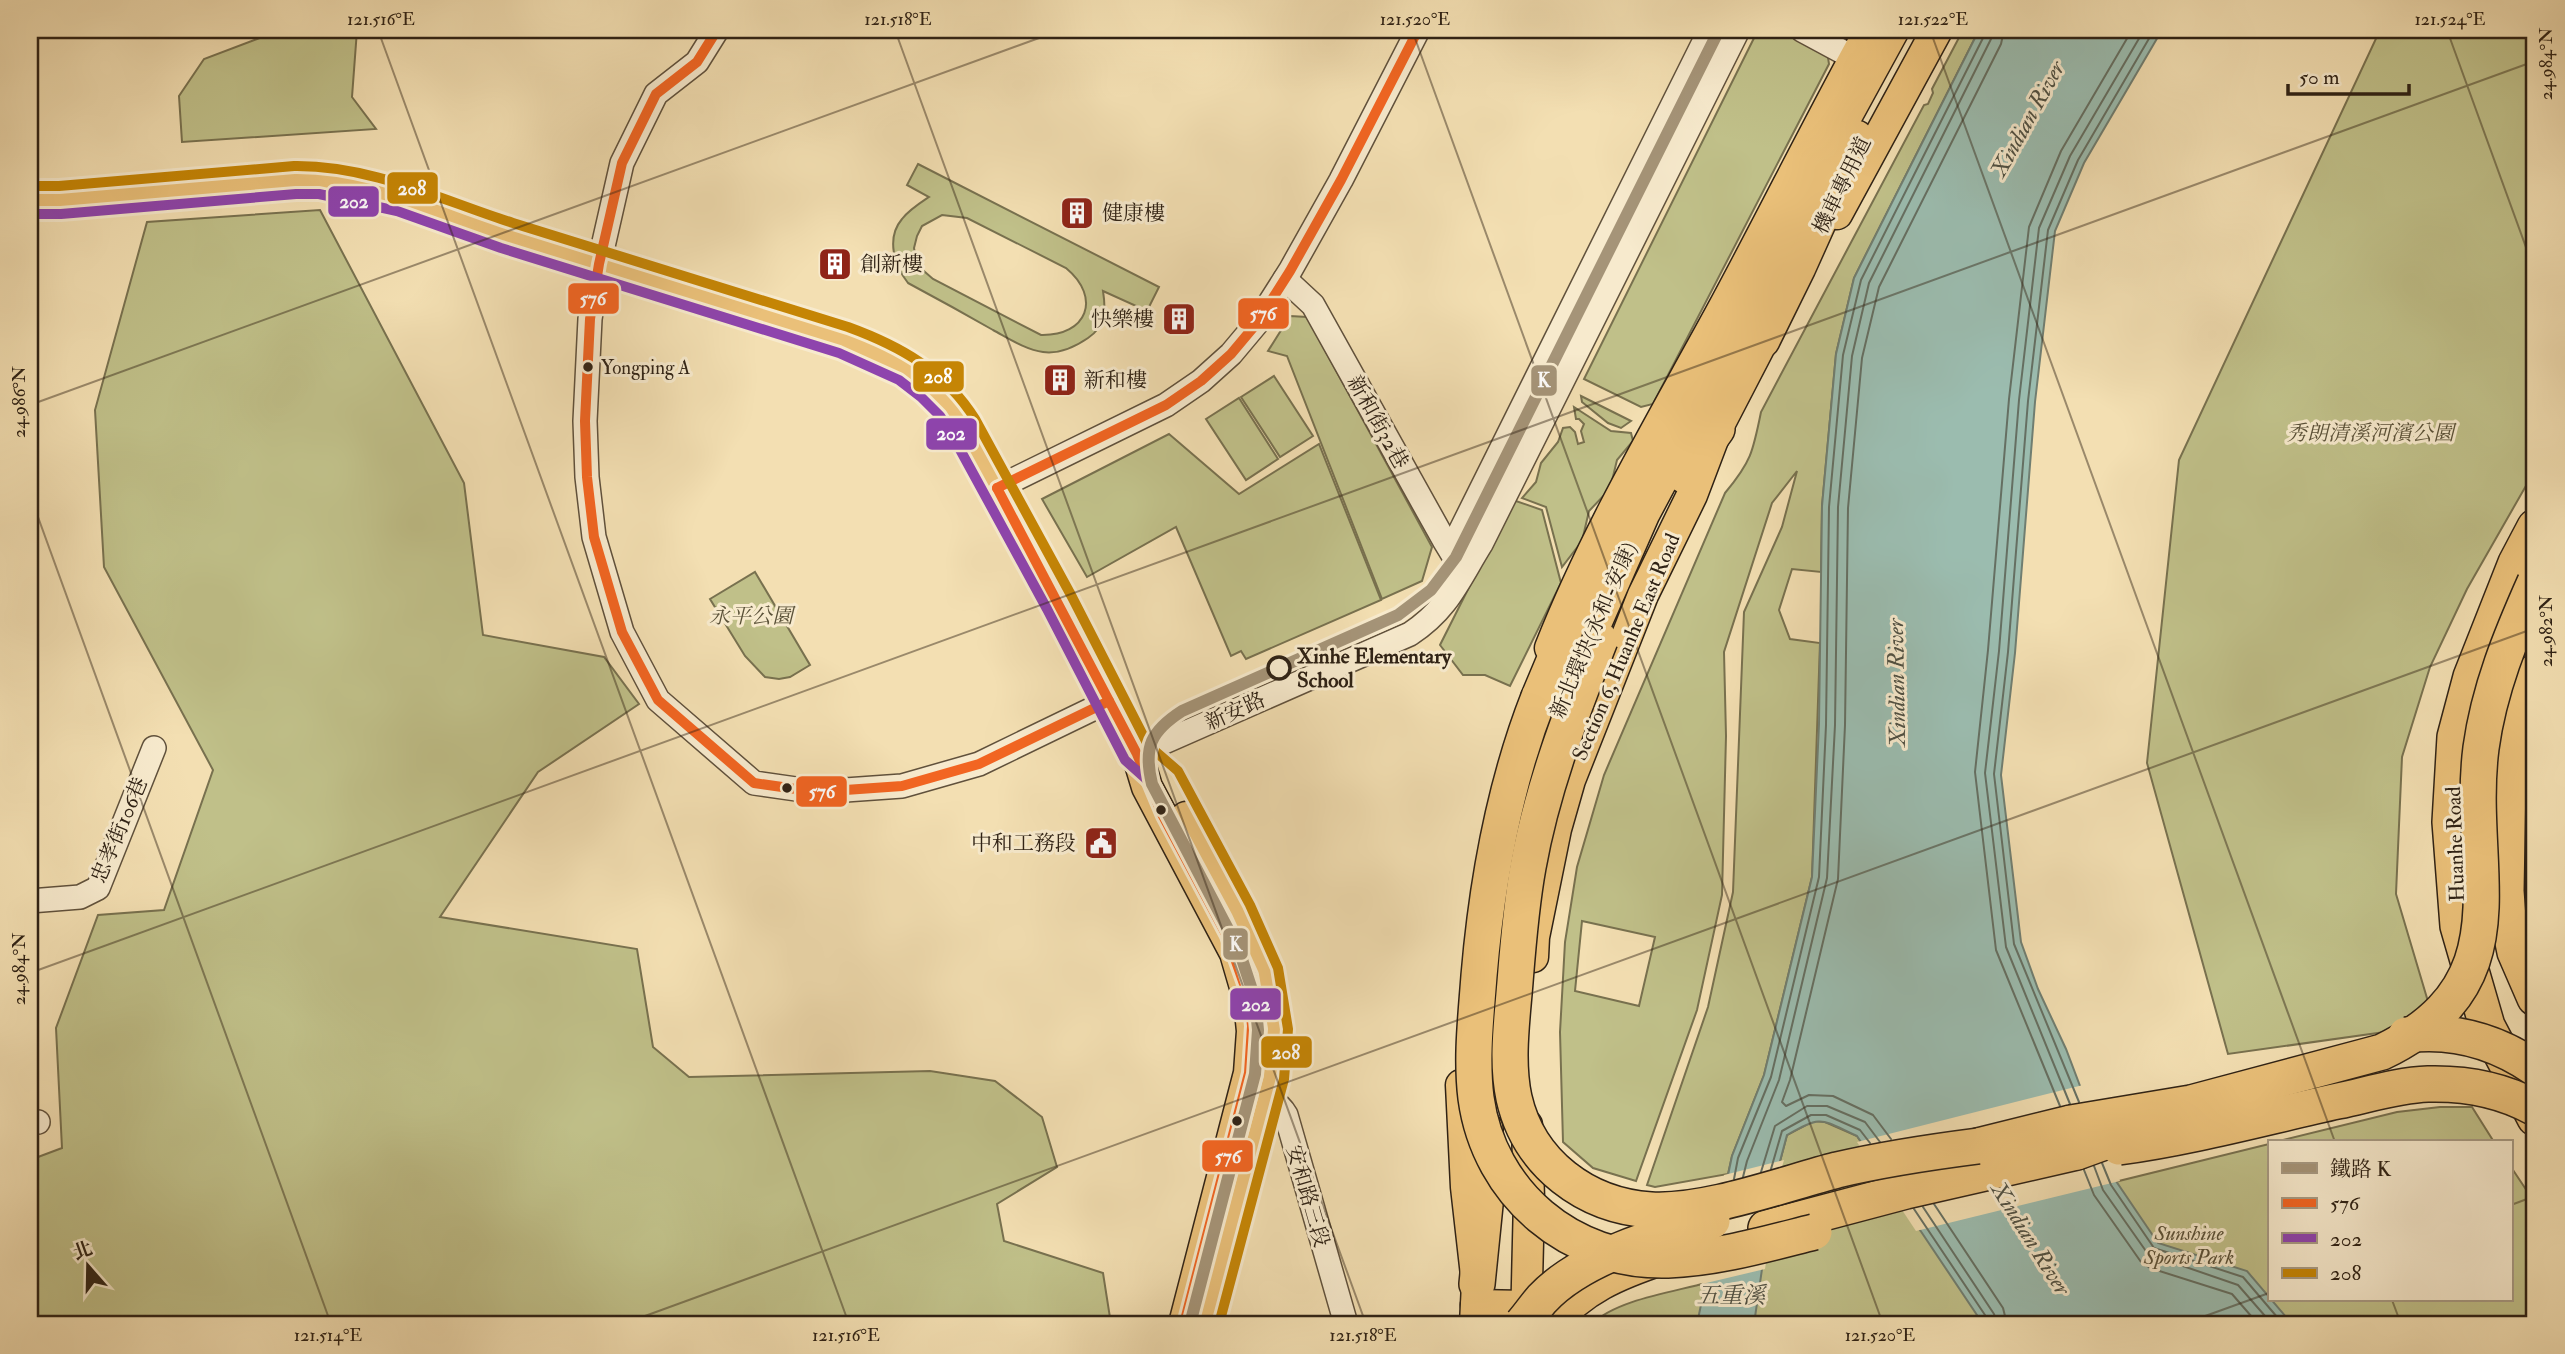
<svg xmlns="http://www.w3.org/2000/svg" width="2565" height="1354" font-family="'IM FELL Double Pica','Noto Serif TC',serif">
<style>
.green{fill:#c0c089;stroke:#78714f;stroke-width:2;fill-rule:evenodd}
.water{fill:#9bbcaf;stroke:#707e71;stroke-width:2}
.pier{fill:#f3dfb2}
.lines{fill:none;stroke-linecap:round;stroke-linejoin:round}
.shore{stroke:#656f62;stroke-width:2}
.minor-casing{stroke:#60513c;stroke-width:26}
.major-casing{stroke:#2f2215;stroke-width:33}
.highway-casing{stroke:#2f2215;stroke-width:38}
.minor{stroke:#f7eacd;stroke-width:23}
.major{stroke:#eac079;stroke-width:30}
.highway{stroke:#eac079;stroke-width:35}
.highway-bridge-casing{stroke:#2f2215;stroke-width:38;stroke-linecap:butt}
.highway-bridge{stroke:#eac079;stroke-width:35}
.bus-1-casing{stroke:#f7eacd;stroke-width:16}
.bus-2-casing{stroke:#f7eacd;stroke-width:16}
.bus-3-casing{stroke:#f7eacd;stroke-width:16}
.bus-1{stroke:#f26522;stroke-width:10}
.bus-2{stroke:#8e44ad;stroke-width:10}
.bus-3{stroke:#c58505;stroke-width:10}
.rail-1-casing{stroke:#f7eacd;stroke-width:18}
.rail-1{stroke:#a59478;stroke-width:12}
.ticks{fill:none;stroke:#2f2215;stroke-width:2;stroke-opacity:0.45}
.bus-dot{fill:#2f2215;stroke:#f7eacd;stroke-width:2.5}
.stop-dot{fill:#f7eacd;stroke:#2f2215;stroke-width:3.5}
.labels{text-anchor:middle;stroke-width:6;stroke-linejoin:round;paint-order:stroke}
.bus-label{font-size:19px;fill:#2f2215;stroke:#f7eacd;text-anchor:start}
.street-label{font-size:21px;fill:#2f2215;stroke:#f7eacd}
.poi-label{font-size:21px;fill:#2f2215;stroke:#f7eacd;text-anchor:start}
.park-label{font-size:21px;font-style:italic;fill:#5a5138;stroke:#f7eacd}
.stop-label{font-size:21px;font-weight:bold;fill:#2f2215;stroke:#f7eacd;text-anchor:start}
.water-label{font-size:23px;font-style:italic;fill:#4f5043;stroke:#f7eacd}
.line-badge{stroke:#f7eacd;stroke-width:2.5}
.badge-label{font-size:19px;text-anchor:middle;font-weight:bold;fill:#fff}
.neatline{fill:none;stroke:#2f2215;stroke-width:2.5}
.ticks-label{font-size:18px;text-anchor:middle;fill:#2f2215}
</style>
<rect width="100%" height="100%" fill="#f3dfb2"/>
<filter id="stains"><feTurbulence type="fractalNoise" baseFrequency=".00286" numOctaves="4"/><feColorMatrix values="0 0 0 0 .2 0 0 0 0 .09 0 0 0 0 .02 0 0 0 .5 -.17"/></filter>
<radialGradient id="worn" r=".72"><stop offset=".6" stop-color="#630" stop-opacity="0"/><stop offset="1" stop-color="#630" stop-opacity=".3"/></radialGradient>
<g class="green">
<polygon points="281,30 357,30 352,97 376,129 182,142 179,96 204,59"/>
<polygon points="1758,30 1786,30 1827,51 1829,64 1653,404 1641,407 1584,379"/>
<path d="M 1963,30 L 1979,30 L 1854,278 L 1836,354 L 1822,506 L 1821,572 L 1792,569 L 1779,610 L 1790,639 L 1820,643 L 1812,877 L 1764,1075 L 1732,1156 L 1728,1174 L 1655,1187 L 1647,1185 L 1708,1007 L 1733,892 L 1744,612 L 1782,527 L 1797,471 L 1772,503 L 1724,652 L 1726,736 L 1722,895 L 1697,1010 L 1636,1181 L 1593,1168 L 1563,1142 L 1560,1032 L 1565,942 L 1577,867 L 1604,775 L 1725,493 C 1751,462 1753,452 1761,412 L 1924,105 L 1928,104 L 1933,93 L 1932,89 ZM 1582,921 L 1655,937 L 1639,1006 L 1575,991 Z"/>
<polygon points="2380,30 2535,30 2535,470 2467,589 2430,667 2402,757 2396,894 2435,1025 2228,1054 2147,763 2179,460"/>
<path d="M 918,164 L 1159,287 L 1147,311 L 1103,291 C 1106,310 1106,326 1088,338 C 1075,347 1058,354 1043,352 C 1026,350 1008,338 993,330 C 965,314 936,298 908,283 C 894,265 886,238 902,219 C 909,210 920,203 929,197 L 907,185 ZM 942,215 L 967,218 L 1066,268 C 1102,298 1087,336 1041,335 L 933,279 L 917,265 L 914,248 L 917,236 L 922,226 Z"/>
<polygon points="320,210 464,483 483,635 604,657 639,704 538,772 440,917 637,949 653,1047 689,1077 930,1071 995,1081 1042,1117 1057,1167 997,1204 1004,1241 1103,1273 1111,1324 30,1324 30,1160 62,1148 56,1028 98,915 164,910 213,770 104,567 95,410 147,222"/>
<polygon points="1290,316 1307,317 1432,547 1422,581 1382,599 1287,356 1268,351"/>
<polygon points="1274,376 1313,436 1280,457 1241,397"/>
<polygon points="1581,396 1631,421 1621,428 1608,423 1582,402"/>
<polygon points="1239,398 1278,459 1246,480 1206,419"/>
<polygon points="1574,407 1611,431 1631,433 1633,441 1617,460 1610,489 1589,511 1582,541 1562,567 1546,507 1522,498 1536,482 1541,463 1558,442 1563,428 1570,427 1575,432 1578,444 1584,442 1581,431 1584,424 1579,419 1576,419"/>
<polygon points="1169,434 1239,494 1319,444 1381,600 1246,659 1241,651 1231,656 1176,527 1087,577 1042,499"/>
<polygon points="1513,500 1542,510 1561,583 1510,686 1485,675 1463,675 1440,645"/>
<polygon points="755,572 810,665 790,677 779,679 765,677 745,656 710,599"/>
<polygon points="2440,1107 2472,1107 2494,1142 2275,1142 2397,1112"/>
<path d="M 1813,1121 L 1825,1122 L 1857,1136 L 1920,1230 L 2269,1144 L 2269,1300 L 2511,1300 L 2511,1167 L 2535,1203 L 2535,1324 L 1592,1324 C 1616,1300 1673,1292 1706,1283 L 1775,1180 L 1787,1135 Z"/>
</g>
<path class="water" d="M 1979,30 L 2162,30 L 2084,163 L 2055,231 L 2035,402 L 2015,653 L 2001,775 L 2021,942 L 2038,989 L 2066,1049 L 2116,1181 L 2158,1243 L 2247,1271 L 2292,1324 L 1983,1324 L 1857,1136 C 1820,1119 1823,1115 1787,1135 L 1775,1180 L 1754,1324 L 1697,1324 L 1732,1156 L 1764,1075 L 1812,877 L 1819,724 L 1822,506 L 1836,354 L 1854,278 Z"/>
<g class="pier">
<polygon points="2083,1085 2120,1181 1916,1231 1857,1142"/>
<polygon points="1784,1160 1778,1181 1765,1269 1702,1284 1724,1175"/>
</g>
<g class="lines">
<g class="shore">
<polyline points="2079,1102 2014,944 1994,774 2008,652 2028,401 2048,230 2078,160 2154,30"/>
<polyline points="2070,1104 2006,947 1985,773 1999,651 2019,400 2039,228 2070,156 2144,30"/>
<polyline points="2060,1106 1996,950 1975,772 1988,650 2009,399 2029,227 2061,151 2132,30"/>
<polyline points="1891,1139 1873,1115 1833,1096 1809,1095 1786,1106 1782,1102 1790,1080 1838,879 1845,725 1848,508 1862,358 1879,287 2001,44 2004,30"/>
<polyline points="2102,1163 2111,1185 2154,1248 2243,1277 2283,1324"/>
<polyline points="2094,1166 2103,1190 2148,1254 2238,1285 2272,1324"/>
<polyline points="1771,1169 1782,1131 1811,1115 1826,1115 1860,1130 1870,1143"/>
<polyline points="2084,1170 2094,1195 2141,1262 2150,1268 2232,1294 2258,1324"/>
<polyline points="1761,1172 1775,1126 1807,1106 1827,1106 1865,1122 1880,1142"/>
<polyline points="1743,1177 1747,1161 1779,1080 1827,878 1835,725 1838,507 1852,356 1869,283 1991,39 1993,30"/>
<polyline points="1734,1179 1738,1158 1771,1077 1819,877 1826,725 1829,507 1843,355 1861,280 1984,36 1984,30"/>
<polyline points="1934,1204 2003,1308 2007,1324"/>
<polyline points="1923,1207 1994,1314 1997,1324"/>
<polyline points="1914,1209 1987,1318 1988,1324"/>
</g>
<g class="minor-casing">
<g id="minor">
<polyline points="717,30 697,62 656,94 622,163 599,264 590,319 585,421 587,477 594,537 622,632 658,700 754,783 817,792 902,786 979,764 1109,701"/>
<polyline points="1802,30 1854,58"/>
<polyline points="1285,279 1313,305 1444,540 1461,568"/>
<polyline points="997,488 1166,405 1201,381 1231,354 1257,323 1290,271 1341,180 1418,30"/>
<polyline points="1464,571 1459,534 1710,30"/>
<path d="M 1137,754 L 1410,634 C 1448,609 1458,581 1481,544 L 1738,30"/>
<polyline points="30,901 80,897 98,888 154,748"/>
<path d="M 1251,1093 C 1266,1097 1278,1101 1286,1115 L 1346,1324"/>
<polyline points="30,1122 38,1122"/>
</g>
</g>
<g class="major-casing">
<g id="major">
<polyline points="30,200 60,200 295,180 321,180 401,198 505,235 844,340 875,352 906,368 930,386 951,407 963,426 1089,661 1137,754 1147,787 1235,953 1249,1001 1252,1031 1249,1073 1184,1324"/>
<polyline points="1837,214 1937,30"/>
<path d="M 1550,648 C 1596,532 1659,426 1719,316 C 1770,222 1818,124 1870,30"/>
<polyline points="1186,817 1254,944 1270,996 1274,1029 1270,1077 1205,1324"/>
<polyline points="1533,957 1534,937 1556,829 1570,780 1643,595 1692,495 1717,429 1774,319"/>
<polyline points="1461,1085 1466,1187 1477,1284 1475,1324"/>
<polyline points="1476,1305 1526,1306"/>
<polyline points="1526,1324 1529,1200 1527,1125"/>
</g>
</g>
<g class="highway-casing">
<g id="highway">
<polyline points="1762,340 1798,267 1856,138"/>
<polyline points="1684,475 1717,429"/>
<polyline points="2535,527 2516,563 2471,677 2455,737 2450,822 2458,926 2487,1026 2535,1118"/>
<polyline points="1574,668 1642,513 1732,344 1768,255 1891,30"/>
<polyline points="2535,672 2521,706 2508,781 2506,891 2508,918 2515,952 2535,998"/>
<polyline points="1539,697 1568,628"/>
<polyline points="1978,1146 2071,1123"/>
<polyline points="1766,1228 1906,1191 2077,1152"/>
<polyline points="1477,1284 1486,1195 1485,1129"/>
<path d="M 1550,1324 C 1581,1287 1617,1272 1662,1257"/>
</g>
</g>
<use href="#minor" class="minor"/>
<use href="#major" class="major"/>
<use href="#highway" class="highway"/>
<g class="highway-bridge-casing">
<g id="highway-bridge">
<path d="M 1600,640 C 1571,714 1542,788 1528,867 C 1521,905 1518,944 1515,982 C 1512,1020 1506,1061 1514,1098 C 1529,1164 1586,1206 1651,1210 C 1706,1213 1783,1184 1837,1170 C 1884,1159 1931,1152 1978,1146"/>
<path d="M 1539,697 C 1504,786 1487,881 1479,976 C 1476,1017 1471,1058 1476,1098 C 1489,1194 1571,1263 1668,1260 C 1718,1258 1766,1244 1814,1232"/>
<path d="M 2406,1035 C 2453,1029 2497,1042 2535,1068"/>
<path d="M 2071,1123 L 2191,1103 L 2382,1052 C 2528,981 2465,873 2481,748 C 2489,689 2511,636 2535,582"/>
<path d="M 2119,1147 C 2193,1137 2265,1117 2338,1101 C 2367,1095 2398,1085 2428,1084 C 2466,1083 2501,1089 2535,1108"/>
<polyline points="2077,1152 2146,1127"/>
<path d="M 1522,1324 C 1529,1316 1535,1307 1542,1299 C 1581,1257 1658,1235 1712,1221"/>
</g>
</g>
<use href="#highway-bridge" class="highway-bridge"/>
<g class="bus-1-casing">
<g id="bus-1">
<polyline points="717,30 697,62 656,94 622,163 599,264 590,319 585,421 587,477 594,537 622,632 658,700 754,783 817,792 902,786 979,764 1109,701"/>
<polyline points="997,488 1137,754 1163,816 1227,936 1249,998 1252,1026 1249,1073 1184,1324"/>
<polyline points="997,488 1166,405 1201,381 1231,354 1257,323 1290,271 1341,180 1418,30"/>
</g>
</g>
<g class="bus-2-casing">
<polyline id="bus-2" points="30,214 61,214 296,194 319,194 397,211 501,248 839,353 899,380 921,397 940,416 951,433 1047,609 1125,760 1154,786 1225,918 1251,975 1260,1029 1256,1075 1191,1320"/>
</g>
<g class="bus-3-casing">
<path id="bus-3" d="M 30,186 L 59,186 L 294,166 C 371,165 441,200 513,223 C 625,258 737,292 848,327 C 900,346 945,371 975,419 L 1071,595 L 1148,745 L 1178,771 L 1250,905 L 1278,968 L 1288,1029 L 1284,1079 L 1219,1324"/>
</g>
<use href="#bus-1" class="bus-1"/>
<use href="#bus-2" class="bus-2"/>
<use href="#bus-3" class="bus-3"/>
<g class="rail-1-casing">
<path id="rail-1" d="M 1190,1324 L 1255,1074 L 1258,1030 L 1255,999 L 1239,950 L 1152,784 C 1143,747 1151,731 1182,711 L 1398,615 L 1431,590 L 1456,557 L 1719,30"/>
</g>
<use href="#rail-1" class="rail-1"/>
</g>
<path class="ticks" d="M 378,30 L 849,1324M 895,30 L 1366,1324M 1412,30 L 1883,1324M 1930,30 L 2335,1142M 2447,30 L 2535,272M 30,405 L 1061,30M 30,495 L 331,1324M 30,973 L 2535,61M 2511,1205 L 2535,1196M 2392,1300 L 2401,1324M 623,1324 L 2535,628M 2183,1324 L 2269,1293"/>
<defs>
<g id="building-square" transform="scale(1.75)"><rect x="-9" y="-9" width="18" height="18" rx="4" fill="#8f2418" stroke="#f7eacd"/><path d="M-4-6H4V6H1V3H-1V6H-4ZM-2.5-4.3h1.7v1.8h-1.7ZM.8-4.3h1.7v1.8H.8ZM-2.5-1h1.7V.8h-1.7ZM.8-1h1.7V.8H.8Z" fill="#fff"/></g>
<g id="civic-square" transform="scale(1.75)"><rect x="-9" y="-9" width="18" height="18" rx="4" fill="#8f2418" stroke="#f7eacd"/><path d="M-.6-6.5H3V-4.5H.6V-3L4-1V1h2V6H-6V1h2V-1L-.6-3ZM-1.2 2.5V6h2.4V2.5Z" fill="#fff"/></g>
</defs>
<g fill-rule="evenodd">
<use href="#building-square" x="1077" y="213"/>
<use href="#building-square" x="835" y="264"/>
<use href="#building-square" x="1179" y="319"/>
<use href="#building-square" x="1060" y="380"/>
<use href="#civic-square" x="1101" y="843"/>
</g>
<g class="bus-dot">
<circle cx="588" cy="367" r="6"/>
<circle cx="787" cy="788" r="6"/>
<circle cx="1161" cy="810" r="6"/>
<circle cx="1237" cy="1121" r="6"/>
</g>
<circle class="stop-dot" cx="1279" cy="668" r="11"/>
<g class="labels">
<g class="bus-label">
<text x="601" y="374">Yongping A</text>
</g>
<g class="street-label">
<text transform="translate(1842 185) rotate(-64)" y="7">機車專用道</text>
<text transform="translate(1378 422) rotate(61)" y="7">新和街32巷</text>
<text transform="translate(1593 630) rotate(-67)" y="7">新北環快(永和-安康)</text>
<text transform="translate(1626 647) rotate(-67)" y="7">Section 6, Huanhe East Road</text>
<text transform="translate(1235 711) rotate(-24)" y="7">新安路</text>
<text transform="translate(119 830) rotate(-67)" y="7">忠孝街106巷</text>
<text transform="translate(2455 844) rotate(-92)" y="7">Huanhe Road</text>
<text transform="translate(1308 1196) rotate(74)" y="7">安和路三段</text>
</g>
<g class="poi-label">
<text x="1102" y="220">健康樓</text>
<text x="860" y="271">創新樓</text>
<text x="1154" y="326" text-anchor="end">快樂樓</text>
<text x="1084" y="387">新和樓</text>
<text x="1076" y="850" text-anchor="end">中和工務段</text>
</g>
<g class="park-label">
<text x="2370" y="440">秀朗清溪河濱公園</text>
<text x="751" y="623">永平公園</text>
<text x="2189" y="1240">Sunshine<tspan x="2189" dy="24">Sports Park</tspan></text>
</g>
<g class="stop-label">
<text x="1297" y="663">Xinhe Elementary<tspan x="1297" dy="24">School</tspan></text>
</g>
<g class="water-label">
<text transform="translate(2027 119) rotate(-61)" y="8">Xindian River</text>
<text transform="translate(1896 683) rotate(-91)" y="8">Xindian River</text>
<text transform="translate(2031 1238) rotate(58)" y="8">Xindian River</text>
<text x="1731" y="1303">五重溪</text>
</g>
</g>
<g class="line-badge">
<rect x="386" y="171" width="53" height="34" rx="7" fill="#c58505"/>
<rect x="327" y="185" width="53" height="33" rx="7" fill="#8e44ad"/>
<rect x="567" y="282" width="53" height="33" rx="7" fill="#f26522"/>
<rect x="1237" y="297" width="53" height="33" rx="7" fill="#f26522"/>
<rect x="912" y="360" width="53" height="33" rx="7" fill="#c58505"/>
<rect x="1530" y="364" width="28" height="33" rx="7" fill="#a59478"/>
<rect x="925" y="417" width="53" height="34" rx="7" fill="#8e44ad"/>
<rect x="795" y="775" width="53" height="33" rx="7" fill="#f26522"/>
<rect x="1222" y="927" width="27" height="34" rx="7" fill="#a59478"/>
<rect x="1229" y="987" width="53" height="34" rx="7" fill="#8e44ad"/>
<rect x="1260" y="1035" width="53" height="34" rx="7" fill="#c58505"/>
<rect x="1201" y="1139" width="53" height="34" rx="7" fill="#f26522"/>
</g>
<g class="badge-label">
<text x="412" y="195">208</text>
<text x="354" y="208">202</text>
<text x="593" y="305">576</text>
<text x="1263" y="320">576</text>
<text x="938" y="383">208</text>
<text x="1544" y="387">K</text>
<text x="951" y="440">202</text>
<text x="822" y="798">576</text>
<text x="1236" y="951">K</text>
<text x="1256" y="1011">202</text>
<text x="1286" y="1059">208</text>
<text x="1228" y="1163">576</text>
</g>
<rect width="2565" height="1354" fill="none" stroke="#f3dfb2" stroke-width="77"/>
<rect x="2268" y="1140" width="245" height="161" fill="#f7eacd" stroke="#a79a83" stroke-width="2"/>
<rect x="2282" y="1163" width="35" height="10" fill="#a59478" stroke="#a79a83" stroke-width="2"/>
<text x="2330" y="1176" font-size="21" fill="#2f2215">鐵路 K</text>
<rect x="2282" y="1198" width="35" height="10" fill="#f26522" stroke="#a79a83" stroke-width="2"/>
<text x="2330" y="1210" font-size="21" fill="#2f2215">576</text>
<rect x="2282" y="1233" width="35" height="10" fill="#8e44ad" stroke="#a79a83" stroke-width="2"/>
<text x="2330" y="1246" font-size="21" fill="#2f2215">202</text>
<rect x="2282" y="1268" width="35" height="10" fill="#c58505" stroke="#a79a83" stroke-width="2"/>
<text x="2330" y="1280" font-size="21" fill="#2f2215">208</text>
<g transform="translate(88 1266) rotate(340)" stroke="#f7eacd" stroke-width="5" paint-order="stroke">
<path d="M0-5L12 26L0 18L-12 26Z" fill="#2f2215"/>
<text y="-10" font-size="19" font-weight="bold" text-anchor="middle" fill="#2f2215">北</text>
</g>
<path d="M2288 84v10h121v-10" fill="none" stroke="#2f2215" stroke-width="3.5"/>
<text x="2299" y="84" font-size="21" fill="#2f2215" stroke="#f7eacd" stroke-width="5" paint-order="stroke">50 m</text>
<rect x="38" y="38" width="2488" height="1278" class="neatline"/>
<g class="ticks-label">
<text x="381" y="25">121.516°E</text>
<text x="898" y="25">121.518°E</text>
<text x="1415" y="25">121.520°E</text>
<text x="1933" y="25">121.522°E</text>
<text x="2450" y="25">121.524°E</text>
<text transform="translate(2546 64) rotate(-90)" y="6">24.984°N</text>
<text transform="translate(19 402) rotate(-90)" y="6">24.986°N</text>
<text transform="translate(2546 631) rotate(-90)" y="6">24.982°N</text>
<text transform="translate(19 969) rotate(-90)" y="6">24.984°N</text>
<text x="328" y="1341">121.514°E</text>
<text x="846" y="1341">121.516°E</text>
<text x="1363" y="1341">121.518°E</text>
<text x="1880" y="1341">121.520°E</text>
</g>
<rect width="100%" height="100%" filter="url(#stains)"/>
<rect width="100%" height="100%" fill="url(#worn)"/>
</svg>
